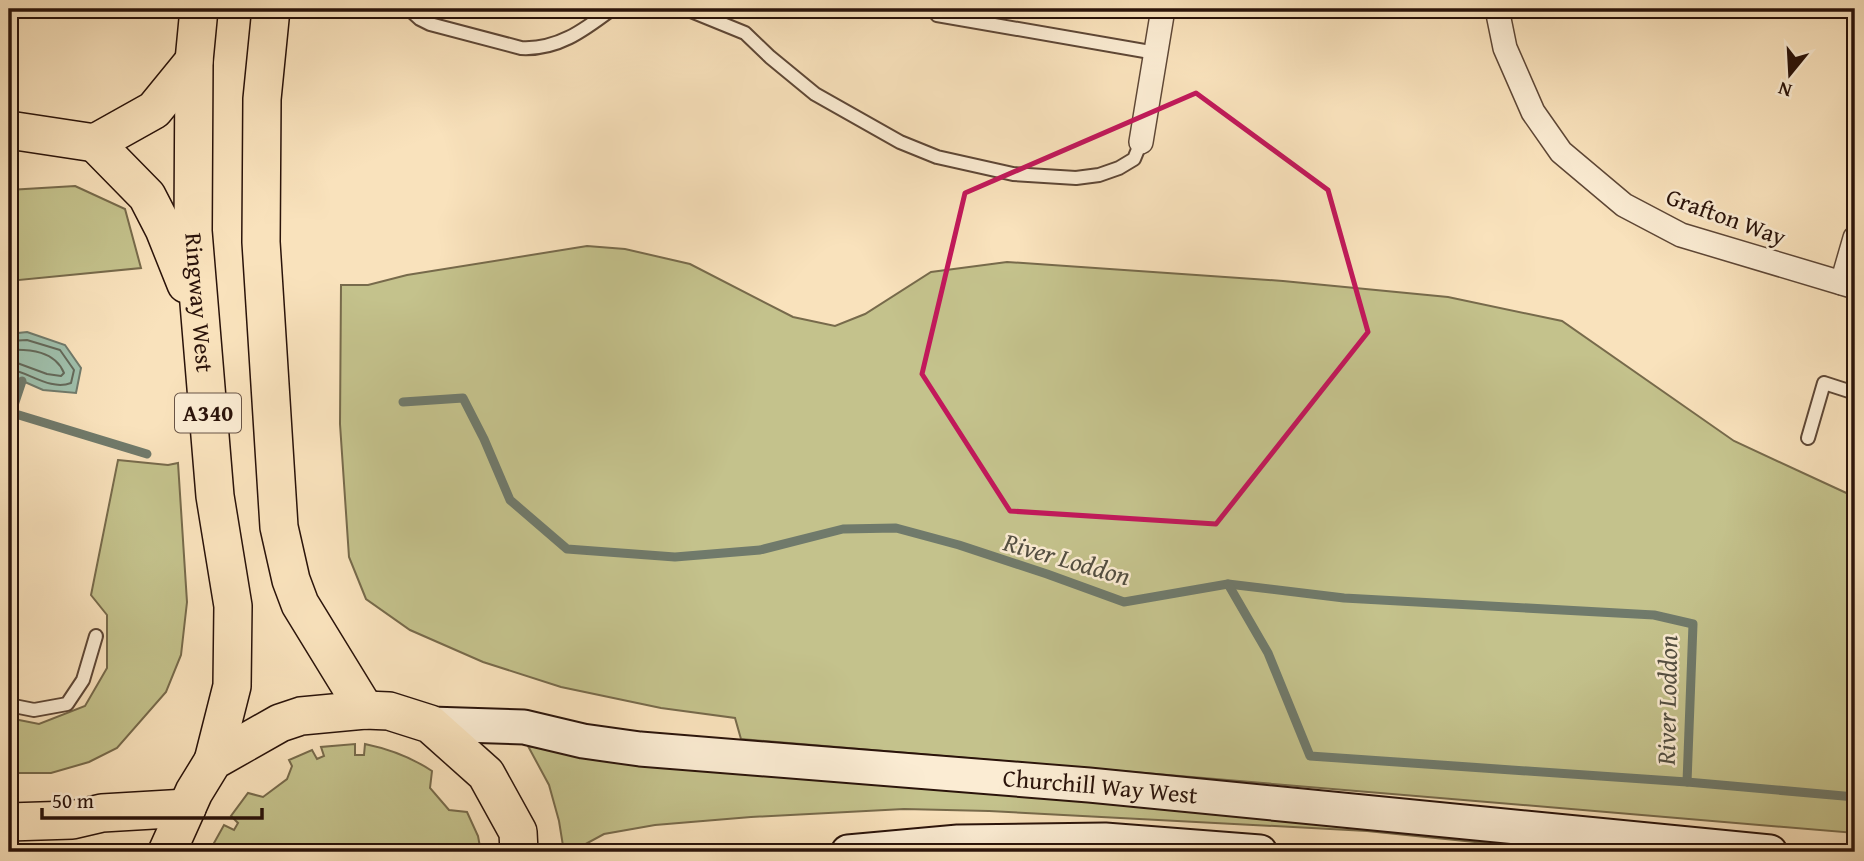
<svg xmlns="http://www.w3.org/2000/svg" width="1864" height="861" font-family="'Gentium Book Plus',serif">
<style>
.green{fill:#c4c28c;stroke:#776a4b;stroke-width:2}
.water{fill:#9fbfab;stroke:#707a6b;stroke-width:2}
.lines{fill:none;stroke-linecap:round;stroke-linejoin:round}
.shore{stroke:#64695a;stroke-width:2}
.stream{stroke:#707a6b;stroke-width:9}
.service-casing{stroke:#5e4736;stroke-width:16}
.minor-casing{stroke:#5e4736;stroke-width:26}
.secondary-casing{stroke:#2a130a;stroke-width:37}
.primary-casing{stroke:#2a130a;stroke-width:40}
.service{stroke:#fbecd3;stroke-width:12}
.minor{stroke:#fbecd3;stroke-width:23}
.secondary{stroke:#fbecd3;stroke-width:33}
.primary{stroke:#f9e2bc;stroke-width:37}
.marked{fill:none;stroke:#c2185b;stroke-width:5;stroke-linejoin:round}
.labels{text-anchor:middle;stroke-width:5;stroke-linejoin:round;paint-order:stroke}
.shield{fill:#fbecd3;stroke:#695446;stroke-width:2}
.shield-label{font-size:23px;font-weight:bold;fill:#2a130a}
.street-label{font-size:24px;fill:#2a130a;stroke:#fbecd3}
.water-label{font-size:26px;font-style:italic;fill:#534f42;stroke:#fbecd3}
</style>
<rect width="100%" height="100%" fill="#f9e2bc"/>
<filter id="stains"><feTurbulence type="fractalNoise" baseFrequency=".00286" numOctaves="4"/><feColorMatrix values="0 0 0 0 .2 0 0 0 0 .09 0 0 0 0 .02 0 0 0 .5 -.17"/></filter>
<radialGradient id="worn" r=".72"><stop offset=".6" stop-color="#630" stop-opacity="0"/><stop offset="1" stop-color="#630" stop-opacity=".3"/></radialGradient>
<g class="green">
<polygon points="75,186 125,209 141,268 9,281 9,190"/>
<polygon points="587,246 625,249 690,264 793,317 835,326 865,314 931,272 1007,262 1283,281 1448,297 1562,321 1734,441 1855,497 1855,833 741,739 735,718 661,708 561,687 483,662 410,630 366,599 349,557 340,424 341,285 368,285 407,275"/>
<polygon points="118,460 168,465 178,463 187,602 181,655 166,692 117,748 89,762 51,773 9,773 9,718 39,724 85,706 107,668 107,615 91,595"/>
<path d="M 355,744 L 355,755 L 364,755 L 365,744 C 389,749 411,757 432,771 L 430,788 L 449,810 L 467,812 L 478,836 L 481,852 L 209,852 L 224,825 L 234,830 L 238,823 L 231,816 L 248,793 L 263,797 L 287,779 L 292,766 L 289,760 L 312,750 L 317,759 L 324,756 L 321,747 Z"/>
<polygon points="528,746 619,761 1688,852 1574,852 1367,831 989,811 904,809 751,817 655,825 604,834 571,852 564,852 559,821 549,785"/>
</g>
<polygon class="water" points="27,332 65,345 81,368 76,393 43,390 9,375 9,334"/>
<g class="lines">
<g class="shore">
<path d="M 9,341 L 27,340 L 60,350 L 74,370 L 71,383 C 50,391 29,372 9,369"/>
<path d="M 9,350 C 30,349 55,351 64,373 L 61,376 L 47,374 L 9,360"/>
</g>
<g class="stream">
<polyline points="403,402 463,398 484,439 510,500 567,549 675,557 760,550 843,529 896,528 959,545 1047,574 1124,602 1228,584 1344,598 1654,615 1693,624 1687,782"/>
<polyline points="9,412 147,454"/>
<polyline points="11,414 22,381"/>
<polyline points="1228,584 1268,653 1310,756 1687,782 1855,797"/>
</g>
<g class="service-casing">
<g id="service">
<path d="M 409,9 L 420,19 L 430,24 L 521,48 C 558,50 584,30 612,9"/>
<polyline points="686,9 745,33 770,57 815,94 900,142 937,157 1013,174 1076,178 1099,175 1119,168 1134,159 1141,142"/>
<polyline points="889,9 890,9"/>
<polyline points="1256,9 1264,10"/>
<polyline points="937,15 1156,53"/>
<polyline points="1808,438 1824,383 1855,393"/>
<polyline points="9,705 34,710 67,704 83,680 96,636"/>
</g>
</g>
<g class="minor-casing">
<g id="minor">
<polyline points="1497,9 1505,48 1533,112 1561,152 1624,205 1681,235 1855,287"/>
<polyline points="1141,142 1163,9"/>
<polyline points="1842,283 1855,238"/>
</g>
</g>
<g class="secondary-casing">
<g id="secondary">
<path id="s1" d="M 430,724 L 524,727 L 583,741 L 640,749 L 1089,785 L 1770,852"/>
<polyline points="848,852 958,842 1105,840 1260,852"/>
</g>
</g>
<g class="primary-casing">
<g id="primary">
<path id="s2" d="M 199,9 L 194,61 L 193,231 L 215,496 L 233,606 L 232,686 L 213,761"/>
<polyline points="271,9 262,99 261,242 279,527 291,580 300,604 365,710"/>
<polyline points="9,130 95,143 154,110 194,61"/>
<polyline points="95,143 147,196 164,229 186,284"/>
<polyline points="9,822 72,820 102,813 187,808"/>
<polyline points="167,852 194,792 213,761 280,723 301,716 365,710 389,711 430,724 486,774 518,832 519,852"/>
</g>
</g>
<use href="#service" class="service"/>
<use href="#minor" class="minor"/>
<use href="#secondary" class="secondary"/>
<use href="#primary" class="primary"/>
</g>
<path class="marked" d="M 1196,93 L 1328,190 L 1368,332 L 1216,524 L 1010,511 L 922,374 L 965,193 Z"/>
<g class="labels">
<rect class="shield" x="175" y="393.5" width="66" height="39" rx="5"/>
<g class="shield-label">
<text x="208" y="421">A340</text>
</g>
<g class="street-label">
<text transform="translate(1726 217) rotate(20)" y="8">Grafton Way</text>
<text dy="8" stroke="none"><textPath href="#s2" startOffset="294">Ringway West</textPath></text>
<text dy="8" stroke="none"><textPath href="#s1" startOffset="674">Churchill Way West</textPath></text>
</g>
<g class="water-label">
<text transform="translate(1067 559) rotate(16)" y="9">River Loddon</text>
<text transform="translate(1667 700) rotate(-89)" y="9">River Loddon</text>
</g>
</g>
<rect width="1864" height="861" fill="none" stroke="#f9e2bc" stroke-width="35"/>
<rect x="10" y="10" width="1843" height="840" fill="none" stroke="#2a130a" stroke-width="3.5"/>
<rect x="18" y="18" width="1829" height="826" fill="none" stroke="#2a130a" stroke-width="2"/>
<g transform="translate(1790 74) rotate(198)" stroke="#fbecd3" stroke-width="5" paint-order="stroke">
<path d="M0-5L12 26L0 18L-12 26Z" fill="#2a130a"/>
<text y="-10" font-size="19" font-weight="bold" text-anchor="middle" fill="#2a130a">N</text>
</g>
<path d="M42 808v10h220v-10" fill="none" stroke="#2a130a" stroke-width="3.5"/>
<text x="52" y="808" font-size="21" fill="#2a130a" stroke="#fbecd3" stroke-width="5" paint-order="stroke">50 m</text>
<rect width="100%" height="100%" filter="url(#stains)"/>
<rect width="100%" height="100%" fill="url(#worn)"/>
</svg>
